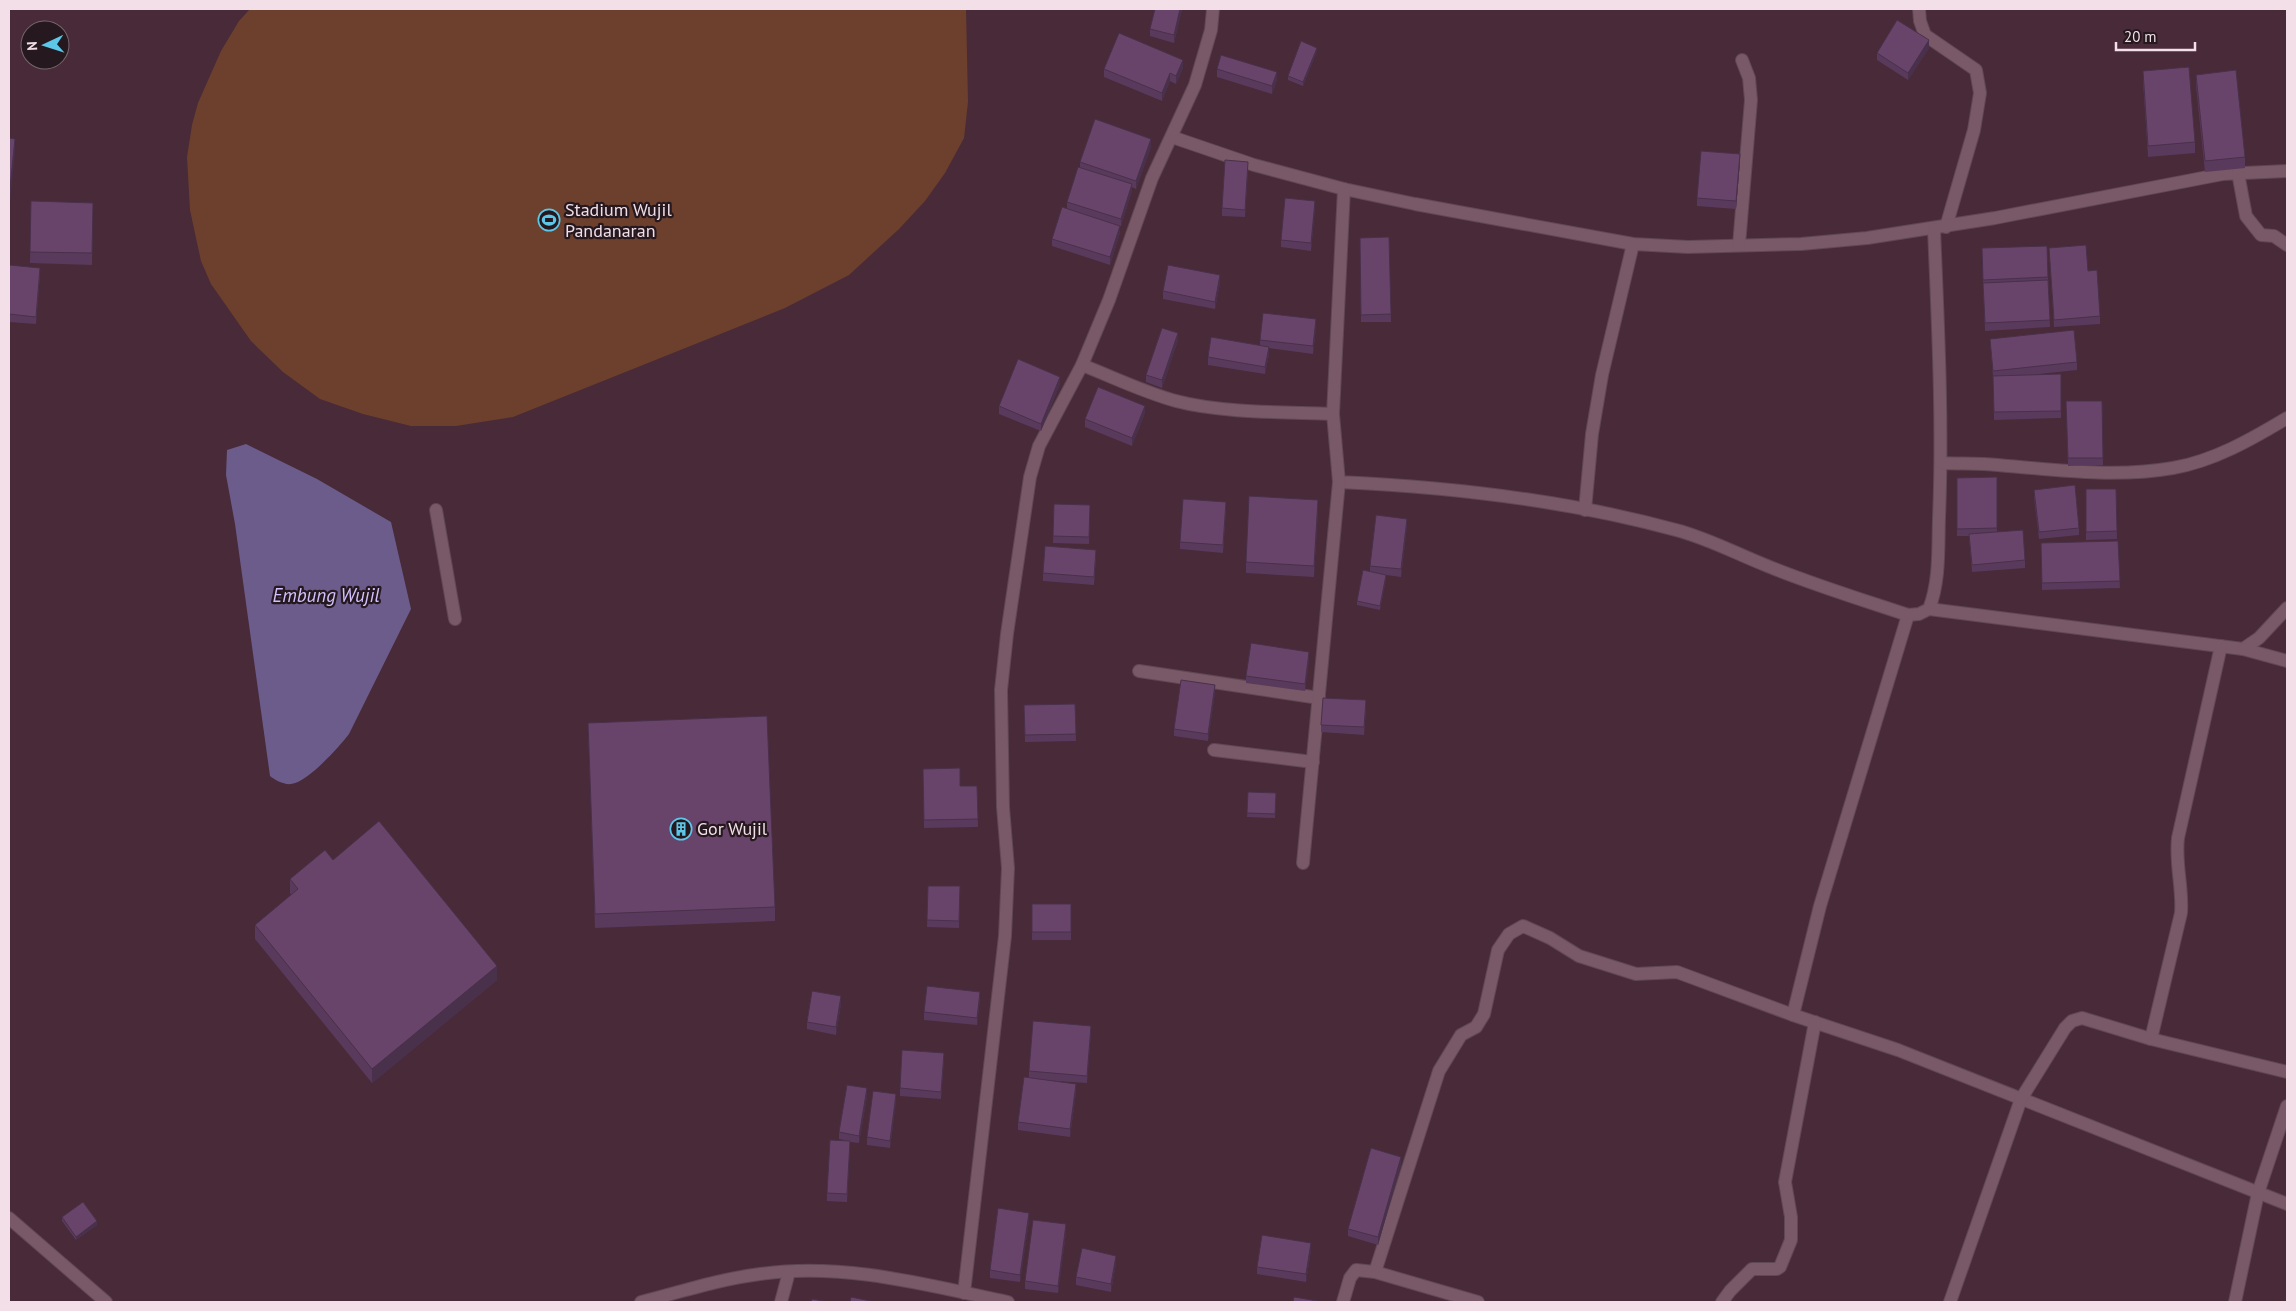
<svg xmlns="http://www.w3.org/2000/svg" width="2296" height="1311" font-family="'PT Sans',sans-serif">
<style>
.green{fill:#6d402e}
.water{fill:#6b5c8c}
.lines{fill:none;stroke-linecap:round;stroke-linejoin:round}
.minor-casing{stroke:#604754;stroke-width:14}
.minor{stroke:#795867;stroke-width:12}
.wall{fill:#593a5c}
.shaded-wall{fill:#49304b}
.building{fill:#68446b;stroke:#49304b}
.labels{text-anchor:middle;stroke-width:4.5;stroke-linejoin:round;paint-order:stroke}
.poi-label{font-size:18px;fill:#f2dfe7;stroke:#25181e;text-anchor:start}
.water-label{font-size:19px;font-style:italic;fill:#d3c1fe;stroke:#25181e}
</style>
<rect width="100%" height="100%" fill="#482a38"/>
<polygon class="green" points="250,9 966,9 968,102 964,138 945,173 925,201 899,229 849,275 785,308 513,417 456,426 411,426 363,414 320,399 283,372 251,341 211,284 201,261 190,210 187,157 192,125 198,103 221,51 239,21"/>
<path class="water" d="M 246,444 L 317,479 L 391,522 L 411,609 L 349,734 C 339,747 307,783 291,784 C 284,785 275,780 270,776 L 235,524 L 226,475 L 227,450 Z"/>
<g class="lines">
<g class="minor-casing">
<g id="minor">
<polyline points="1919,9 1920,21 1925,35 1976,70 1980,93 1974,130 1946,227"/>
<polyline points="1172,137 1254,165 1344,189 1415,204 1633,244 1688,247 1801,244 1867,238 1995,218 2223,174 2287,171"/>
<polyline points="2238,173 2246,216 2261,235 2274,236 2287,245"/>
<path d="M 1344,189 L 1333,414 L 1339,482 C 1452,487 1566,500 1676,530 C 1707,538 1735,553 1765,565 C 1811,584 1860,599 1908,615 L 1919,614 L 1929,609 C 1940,581 1938,548 1939,518 C 1943,422 1938,325 1934,229"/>
<polyline points="1739,245 1751,100 1749,78 1742,60"/>
<path d="M 1082,365 C 1113,377 1143,392 1176,401 C 1221,413 1285,412 1333,414"/>
<path d="M 1941,463 C 1960,464 1979,463 1998,465 C 2056,470 2115,478 2173,468 C 2214,461 2252,439 2287,418"/>
<polyline points="436,510 455,619"/>
<polyline points="1585,510 1592,434 1602,375 1633,244"/>
<polyline points="1929,609 2243,649 2259,638 2287,608"/>
<polyline points="2243,649 2287,661"/>
<polyline points="1139,671 1319,698"/>
<polyline points="1214,750 1313,762"/>
<polyline points="1303,863 1339,482"/>
<polyline points="1793,1015 1820,906 1908,615"/>
<path d="M 2151,1039 L 2181,913 C 2183,888 2175,864 2178,838 L 2221,646"/>
<polyline points="9,1218 106,1302"/>
<polyline points="1375,1272 1439,1071 1461,1035 1476,1027 1484,1014 1498,950 1509,934 1523,926 1550,938 1579,956 1636,974 1677,972 1793,1015 1898,1050 2287,1204"/>
<polyline points="964,1293 1005,936 1008,868 1003,807 1001,690 1007,634 1030,477 1039,446 1082,365 1109,300 1152,178 1195,85 1211,30 1213,9"/>
<path d="M 641,1302 C 680,1292 720,1279 760,1274 C 844,1262 927,1285 1008,1302"/>
<polyline points="781,1302 789,1272"/>
<polyline points="1343,1302 1350,1278 1356,1270 1375,1272 1478,1302"/>
<polyline points="1722,1302 1730,1291 1752,1269 1777,1269 1780,1267 1791,1240 1791,1217 1785,1182 1815,1022"/>
<polyline points="1950,1302 2021,1099 2065,1028 2072,1021 2082,1018 2151,1039 2287,1072"/>
<polyline points="2235,1302 2258,1193 2287,1106"/>
</g>
</g>
<use href="#minor" class="minor"/>
</g>
<g class="wall">
<polygon points="1155,9 1182,9 1174,43 1150,36 1150,29"/>
<polygon points="1929,48 1908,80 1877,60 1877,53"/>
<polygon points="1317,51 1303,86 1288,80 1288,76"/>
<polygon points="1183,68 1176,84 1170,81 1162,101 1104,77 1104,69"/>
<polygon points="1217,69 1277,80 1272,94 1217,77"/>
<polygon points="2143,71 2195,142 2195,153 2148,157 2143,82"/>
<polygon points="2196,75 2245,157 2245,168 2205,172 2196,86"/>
<polygon points="1151,147 1136,189 1132,187 1132,191 1121,226 1120,226 1120,233 1110,265 1052,246 1052,239 1067,209 1067,202 1080,168 1080,162"/>
<polygon points="1740,161 1736,209 1697,206 1697,198"/>
<polygon points="1248,169 1245,217 1222,216 1222,208"/>
<polygon points="31,201 93,203 92,265 30,263"/>
<polygon points="1315,208 1311,251 1281,247 1281,240"/>
<polygon points="1389,237 1391,322 1361,322 1360,238"/>
<polygon points="2049,248 2088,271 2100,316 2100,324 2054,327"/>
<polygon points="1982,256 2048,277 2050,327 1985,331"/>
<polygon points="9,265 40,275 36,324 9,322"/>
<polygon points="1220,283 1215,309 1163,299 1163,291"/>
<polygon points="1316,327 1313,354 1269,348 1269,354 1265,374 1208,365 1208,357 1260,345 1260,340"/>
<polygon points="1990,339 2077,362 2077,370 2029,375 2061,374 2061,418 1994,420 1993,377"/>
<polygon points="1178,340 1162,388 1146,382 1146,375"/>
<polygon points="1060,384 1041,431 999,414 999,406"/>
<polygon points="2066,401 2102,401 2103,465 2068,466"/>
<polygon points="1145,413 1132,446 1085,427 1085,419"/>
<polygon points="1997,477 1997,532 2025,560 2025,568 1972,572 1969,536 1957,536 1957,478"/>
<polygon points="2086,489 2116,489 2117,539 2086,540"/>
<polygon points="2034,490 2079,528 2079,535 2039,539 2034,497"/>
<polygon points="1054,504 1090,505 1089,544 1053,543"/>
<polygon points="1226,510 1223,553 1180,549 1180,542"/>
<polygon points="1318,511 1314,577 1246,573 1246,562"/>
<polygon points="1407,526 1401,577 1386,575 1386,579 1380,610 1357,605 1357,601 1370,572 1370,566"/>
<polygon points="2118,541 2120,588 2042,590 2041,543"/>
<polygon points="1096,557 1094,585 1043,581 1043,573"/>
<polygon points="1309,659 1305,691 1246,683 1246,676"/>
<polygon points="1215,692 1208,741 1174,736 1174,729"/>
<polygon points="1075,704 1076,741 1025,742 1024,705"/>
<polygon points="1366,708 1364,735 1321,732 1321,725"/>
<polygon points="588,723 775,907 775,921 595,928"/>
<polygon points="923,769 960,786 977,786 978,827 924,828"/>
<polygon points="1248,792 1276,793 1275,818 1247,817"/>
<polygon points="333,860 497,980 372,1083 255,939 255,925 291,895 290,893 290,879"/>
<polygon points="928,886 960,886 959,928 927,927"/>
<rect x="1032" y="904" width="39" height="36"/>
<polygon points="980,999 977,1025 924,1020 924,1012"/>
<polygon points="841,1004 836,1035 807,1029 807,1022"/>
<polygon points="1091,1033 1087,1083 1041,1080 1076,1092 1070,1137 1018,1130 1018,1122 1029,1078 1029,1071"/>
<polygon points="944,1060 941,1099 900,1096 900,1088"/>
<polygon points="867,1096 859,1143 850,1142 847,1202 827,1201 827,1193 844,1140 839,1139 839,1132"/>
<polygon points="896,1101 890,1148 867,1145 867,1137"/>
<polygon points="1401,1165 1378,1245 1348,1236 1348,1229"/>
<polygon points="62,1217 97,1225 76,1240 62,1221"/>
<polygon points="1029,1220 1020,1282 990,1278 990,1270"/>
<polygon points="1066,1232 1058,1293 1025,1289 1025,1281"/>
<polygon points="1311,1250 1306,1282 1257,1274 1257,1267"/>
<polygon points="1116,1263 1111,1292 1076,1285 1076,1277"/>
</g>
<g class="shaded-wall">
<polygon points="1180,9 1182,9 1174,43 1174,35"/>
<polygon points="1929,40 1929,48 1908,80 1908,73"/>
<polygon points="1317,48 1317,51 1303,86 1303,82"/>
<polygon points="1183,60 1183,68 1176,84 1176,76"/>
<polygon points="1277,72 1277,80 1272,94 1272,86"/>
<polygon points="1170,73 1170,81 1162,101 1162,93"/>
<polygon points="15,139 15,154 9,211 9,197"/>
<polygon points="1151,139 1151,147 1136,189 1136,181"/>
<polygon points="1740,154 1740,161 1736,209 1736,201"/>
<polygon points="1132,184 1132,191 1121,226 1121,219"/>
<polygon points="1315,201 1315,208 1311,251 1311,243"/>
<polygon points="1120,226 1120,233 1110,265 1110,257"/>
<polygon points="40,268 40,275 36,324 36,317"/>
<polygon points="1220,275 1220,283 1215,309 1215,302"/>
<polygon points="1316,319 1316,327 1313,354 1313,346"/>
<polygon points="1178,333 1178,340 1162,388 1162,380"/>
<polygon points="1269,347 1269,354 1265,374 1265,367"/>
<polygon points="1060,377 1060,384 1041,431 1041,424"/>
<polygon points="1145,406 1145,413 1132,446 1132,438"/>
<polygon points="1318,500 1318,511 1314,577 1314,566"/>
<polygon points="1407,519 1407,526 1401,577 1401,569"/>
<polygon points="1386,575 1386,579 1380,610 1380,606"/>
<polygon points="1309,652 1309,659 1305,691 1305,684"/>
<polygon points="1215,685 1215,692 1208,741 1208,734"/>
<polygon points="497,966 497,980 372,1083 372,1069"/>
<polygon points="980,992 980,999 977,1025 977,1018"/>
<polygon points="841,996 841,1004 836,1035 836,1027"/>
<polygon points="1091,1026 1091,1033 1087,1083 1087,1076"/>
<polygon points="944,1053 944,1060 941,1099 941,1092"/>
<polygon points="1076,1084 1076,1092 1070,1137 1070,1129"/>
<polygon points="867,1088 867,1096 859,1143 859,1136"/>
<polygon points="896,1094 896,1101 890,1148 890,1141"/>
<polygon points="1401,1157 1401,1165 1378,1245 1378,1237"/>
<polygon points="1029,1213 1029,1220 1020,1282 1020,1275"/>
<polygon points="97,1221 97,1225 76,1240 76,1237"/>
<polygon points="1066,1224 1066,1232 1058,1293 1058,1286"/>
<polygon points="1311,1243 1311,1250 1306,1282 1306,1274"/>
<polygon points="1116,1256 1116,1263 1111,1292 1111,1284"/>
</g>
<g class="building">
<polygon points="1155,9 1180,9 1174,35 1150,29"/>
<polygon points="1897,20 1929,40 1908,73 1877,53"/>
<polygon points="1119,33 1183,60 1176,76 1170,73 1162,93 1104,69"/>
<polygon points="1301,41 1317,48 1303,82 1288,76"/>
<polygon points="1221,55 1277,72 1272,86 1217,69"/>
<polygon points="2189,67 2195,142 2148,146 2143,71"/>
<polygon points="2236,70 2245,157 2205,161 2196,75"/>
<polygon points="1095,119 1151,139 1136,181 1080,162"/>
<polygon points="9,138 15,139 9,197"/>
<polygon points="1701,151 1740,154 1736,201 1697,198"/>
<polygon points="1225,160 1248,162 1245,210 1222,208"/>
<polygon points="1078,167 1132,184 1121,219 1067,202"/>
<polygon points="1285,198 1315,201 1311,243 1281,240"/>
<polygon points="31,201 93,203 92,253 30,252"/>
<polygon points="1062,207 1120,226 1110,257 1052,239"/>
<polygon points="1389,237 1391,314 1361,315 1360,238"/>
<polygon points="2086,245 2088,271 2097,270 2100,316 2054,320 2049,248"/>
<polygon points="2047,246 2048,277 1983,280 1982,248"/>
<polygon points="9,265 40,268 36,317 9,314"/>
<polygon points="1168,265 1220,275 1215,302 1163,291"/>
<polygon points="2048,280 2050,320 1985,323 1983,283"/>
<polygon points="1263,313 1316,319 1313,346 1260,340"/>
<polygon points="1162,328 1178,333 1162,380 1146,375"/>
<polygon points="2074,330 2077,362 1993,371 1990,339"/>
<polygon points="1211,337 1269,347 1265,367 1208,357"/>
<polygon points="1018,359 1060,377 1041,424 999,406"/>
<polygon points="2061,374 2061,411 1994,412 1993,376"/>
<polygon points="1098,387 1145,406 1132,438 1085,419"/>
<polygon points="2066,401 2102,401 2103,458 2068,458"/>
<polygon points="1997,477 1997,528 1957,529 1957,478"/>
<polygon points="2075,485 2079,528 2039,532 2034,490"/>
<polygon points="2086,489 2116,489 2117,531 2086,532"/>
<polygon points="1249,496 1318,500 1314,566 1246,562"/>
<polygon points="1183,499 1226,502 1223,545 1180,542"/>
<polygon points="1054,504 1090,505 1089,537 1053,536"/>
<polygon points="1376,515 1407,519 1401,569 1370,566"/>
<polygon points="2023,530 2025,560 1972,565 1969,534"/>
<polygon points="2118,541 2120,581 2042,583 2041,543"/>
<polygon points="1045,546 1096,550 1094,577 1043,573"/>
<polygon points="1363,570 1386,575 1380,606 1357,601"/>
<polygon points="1251,643 1309,652 1305,684 1246,676"/>
<polygon points="1181,680 1215,685 1208,734 1174,729"/>
<polygon points="1323,698 1366,700 1364,727 1321,725"/>
<polygon points="1075,704 1076,734 1025,735 1024,705"/>
<polygon points="767,716 775,907 595,914 588,723"/>
<polygon points="960,768 960,786 977,786 978,819 924,820 923,769"/>
<polygon points="1248,792 1276,793 1275,814 1247,813"/>
<polygon points="379,821 497,966 372,1069 255,925 298,889 290,879 325,850 333,860"/>
<polygon points="928,886 960,886 959,921 927,920"/>
<rect x="1032" y="904" width="39" height="28"/>
<polygon points="927,986 980,992 977,1018 924,1012"/>
<polygon points="812,991 841,996 836,1027 807,1022"/>
<polygon points="1033,1021 1091,1026 1087,1076 1029,1071"/>
<polygon points="902,1050 944,1053 941,1092 900,1088"/>
<polygon points="1024,1077 1076,1084 1070,1129 1018,1122"/>
<polygon points="847,1085 867,1088 859,1136 839,1132"/>
<polygon points="873,1091 896,1094 890,1141 867,1137"/>
<polygon points="830,1140 850,1141 847,1194 827,1193"/>
<polygon points="1371,1148 1401,1157 1378,1237 1348,1229"/>
<polygon points="83,1202 97,1221 76,1237 62,1217"/>
<polygon points="998,1208 1029,1213 1020,1275 990,1270"/>
<polygon points="1033,1220 1066,1224 1058,1286 1025,1281"/>
<polygon points="1262,1235 1311,1243 1306,1274 1257,1267"/>
<polygon points="1082,1248 1116,1256 1111,1284 1076,1277"/>
<polygon points="851,1297 875,1302 850,1302"/>
<polygon points="1294,1297 1323,1302 1293,1302"/>
<polygon points="812,1299 828,1302 811,1302"/>
</g>
<defs>
<g id="stadium-ring" transform="scale(1.125)"><circle r="9.5" fill="#25181e" stroke="#5cc7e7" stroke-width="1.5"/><path d="M0-5a6.5 5 0 1 0 0 10a6.5 5 0 1 0 0-10ZM-3.5-1.8h7v3.6h-7Z" fill="#5cc7e7"/></g>
<g id="building-ring" transform="scale(1.125)"><circle r="9.5" fill="#25181e" stroke="#5cc7e7" stroke-width="1.5"/><path d="M-4-6H4V6H1V3H-1V6H-4ZM-2.5-4.3h1.7v1.8h-1.7ZM.8-4.3h1.7v1.8H.8ZM-2.5-1h1.7V.8h-1.7ZM.8-1h1.7V.8H.8Z" fill="#5cc7e7"/></g>
</defs>
<g fill-rule="evenodd">
<use href="#stadium-ring" x="549" y="220"/>
<use href="#building-ring" x="681" y="829"/>
</g>
<g class="labels">
<g class="poi-label">
<text x="565" y="216">Stadium Wujil<tspan x="565" dy="21">Pandanaran</tspan></text>
<text x="697" y="835">Gor Wujil</text>
</g>
<g class="water-label">
<text x="326" y="602">Embung Wujil</text>
</g>
</g>
<rect width="2296" height="1311" fill="none" stroke="#f2dfe7" stroke-width="20"/>
<g transform="translate(45 45) rotate(266)"><circle r="24" fill="#25181e" stroke="#77686e"/>
<path d="M0-4L9 19L0 12L-9 19Z" fill="#5cc7e7"/>
<text y="-8" font-size="14" font-weight="bold" text-anchor="middle" fill="#f2dfe7">N</text>
</g>
<path d="M2116 42v8h79v-8" fill="none" stroke="#f2dfe7" stroke-width="2.5"/>
<text x="2124" y="42" font-size="15" fill="#f2dfe7" stroke="#25181e" stroke-width="4" paint-order="stroke">20 m</text>
</svg>
